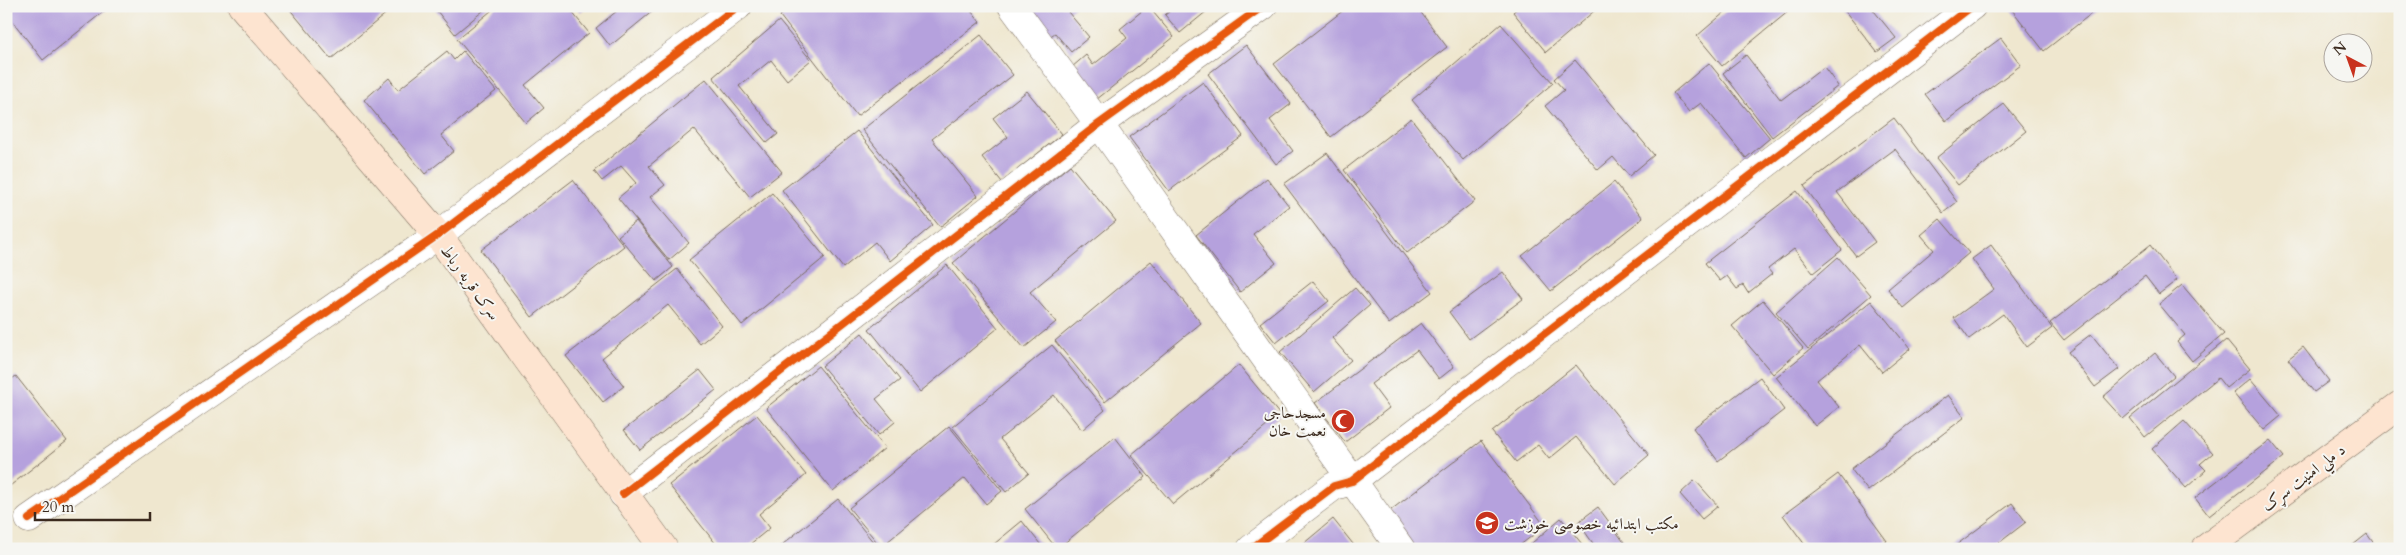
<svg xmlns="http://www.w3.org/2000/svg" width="2406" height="555" font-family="Cardo,Amiri,serif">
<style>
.building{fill:#b5a1dd}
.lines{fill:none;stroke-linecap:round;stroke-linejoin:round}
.street-casing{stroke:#7a6c5c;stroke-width:29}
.secondary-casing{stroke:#7a6c5c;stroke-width:29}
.street{stroke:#fff;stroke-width:28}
.secondary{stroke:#fde4d0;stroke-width:28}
.cycleway-casing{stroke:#f6f6f2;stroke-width:11}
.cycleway{stroke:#e8590c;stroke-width:8}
.labels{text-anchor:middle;stroke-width:4;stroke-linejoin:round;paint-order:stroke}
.street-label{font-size:16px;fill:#3b2a1e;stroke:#f6f6f2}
.poi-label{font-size:16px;fill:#3b2a1e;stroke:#f6f6f2;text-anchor:end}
</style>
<rect width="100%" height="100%" fill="#f6f6f2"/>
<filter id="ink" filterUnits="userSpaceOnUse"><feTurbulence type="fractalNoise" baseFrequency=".02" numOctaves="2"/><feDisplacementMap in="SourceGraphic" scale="10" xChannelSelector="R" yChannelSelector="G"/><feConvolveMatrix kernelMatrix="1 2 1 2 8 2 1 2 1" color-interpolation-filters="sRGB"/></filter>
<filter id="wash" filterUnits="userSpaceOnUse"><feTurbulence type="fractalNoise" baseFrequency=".0096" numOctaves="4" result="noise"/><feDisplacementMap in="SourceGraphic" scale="20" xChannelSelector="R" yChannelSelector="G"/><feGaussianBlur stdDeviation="1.12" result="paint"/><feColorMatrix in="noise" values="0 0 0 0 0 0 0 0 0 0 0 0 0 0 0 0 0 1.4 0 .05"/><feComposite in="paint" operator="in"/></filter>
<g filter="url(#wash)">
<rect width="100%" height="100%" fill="#efe7cf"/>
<g id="blocks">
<g class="building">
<polygon points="6,6 107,6 108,8 43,60 6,13"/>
<polygon points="287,6 395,6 331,59"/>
<polygon points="433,6 489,6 455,34"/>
<polygon points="497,6 567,6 589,33 525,85 544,108 526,123 457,39"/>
<polygon points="576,6 588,6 580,12"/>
<polygon points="623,6 659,6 610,46 596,28"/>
<polygon points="792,6 967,6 980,22 857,116 780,16"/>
<polygon points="1031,6 1076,6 1068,12 1089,37 1071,52 1055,33 1049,37 1027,9"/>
<polygon points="1148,6 1174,37 1091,104 1065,73 1086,55 1093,65 1127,38 1120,29"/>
<polygon points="1176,6 1213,6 1180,33 1165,15"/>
<polygon points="1349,6 1416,6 1447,47 1331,137 1274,64"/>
<polygon points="1520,6 1600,6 1546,52 1513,12"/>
<polygon points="1732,6 1795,6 1722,66 1697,36"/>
<polygon points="1841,6 1870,6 1896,38 1877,52"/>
<polygon points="2009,6 2101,6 2044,51"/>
<polygon points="779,21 811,60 787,80 771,60 739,86 778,134 767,143 713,77"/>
<polygon points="1501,24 1553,83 1463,160 1412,100"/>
<polygon points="981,35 1013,75 932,139 978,196 940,227 862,130"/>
<polygon points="2001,38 2021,65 1946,121 1925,94"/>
<polygon points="1246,45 1291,104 1270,120 1293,151 1276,164 1208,74"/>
<polygon points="447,51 454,60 463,51 496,91 441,135 454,151 425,174 364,100 389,78 398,90"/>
<polygon points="1746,55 1781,100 1824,67 1838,86 1772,137 1723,73"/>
<polygon points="1575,60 1654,155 1629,176 1613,157 1598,170 1545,106 1564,90 1554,79"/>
<polygon points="1709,63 1770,138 1746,158 1701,103 1689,112 1673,93"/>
<polygon points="706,79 782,172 750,197 694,129 649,166 665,185 650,197 689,243 669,260 618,198 636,183 621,166 602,181 594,171"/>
<polygon points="1203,82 1243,136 1169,191 1129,137"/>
<polygon points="1027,91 1062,134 1002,182 982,157 1008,137 993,118"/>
<polygon points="2004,104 2026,131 1958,185 1936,158"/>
<polygon points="1411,118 1475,201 1407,253 1344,170"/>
<polygon points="1894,118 1957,202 1943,213 1895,149 1837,192 1875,242 1856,256 1804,186"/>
<polygon points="857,131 933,225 890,261 875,242 843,268 782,190"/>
<polygon points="1327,153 1432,292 1389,324 1284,184"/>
<polygon points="1070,165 1116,221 1030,292 1056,322 1024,348 953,263"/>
<polygon points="1267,178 1289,206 1253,234 1276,263 1240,292 1196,235"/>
<polygon points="573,180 624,246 532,317 481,250"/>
<polygon points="1614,182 1643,218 1551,291 1522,256"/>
<polygon points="1797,191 1842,250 1813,273 1794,249 1768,269 1772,274 1748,293 1743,285 1737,289 1727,276 1720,281 1705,263"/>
<polygon points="772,193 825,257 742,325 689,260"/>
<polygon points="1940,219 1969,253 1903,308 1888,289 1934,250 1921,235"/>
<polygon points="636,221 673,267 656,281 618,236"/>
<polygon points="1991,245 2052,328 2027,347 2003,314 1969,339 1954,318 1994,289 1972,259"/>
<polygon points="2150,245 2177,280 2159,294 2145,276 2064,340 2050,323"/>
<polygon points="1838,257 1871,295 1808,349 1776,312"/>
<polygon points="1151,261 1201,323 1105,402 1055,341"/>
<polygon points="947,265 998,328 920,392 869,329"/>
<polygon points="677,269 722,326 700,344 668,305 602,358 624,386 603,402 566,356"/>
<polygon points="1503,272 1523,299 1469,339 1449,312"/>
<polygon points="1313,281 1329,301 1276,343 1260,323"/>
<polygon points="2182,285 2224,334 2192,361 2177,342 2185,335 2159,304"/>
<polygon points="1355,288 1370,305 1332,338 1351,360 1314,392 1280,352"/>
<polygon points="1763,300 1803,348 1773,374 1732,326"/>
<polygon points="1871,301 1910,349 1882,372 1860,345 1817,380 1839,407 1815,426 1776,377"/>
<polygon points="1421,323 1454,367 1439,379 1417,350 1371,384 1389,408 1345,442 1315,403"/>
<polygon points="862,333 900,380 876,399 895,422 879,435 822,366"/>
<polygon points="2091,334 2119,369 2095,387 2068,352"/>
<polygon points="2226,340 2250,369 2226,388 2218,378 2145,437 2130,418"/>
<polygon points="1052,345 1105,410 1082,430 1054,395 1000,439 1029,473 1006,492 952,427"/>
<polygon points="2303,347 2329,381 2314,392 2288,359"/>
<polygon points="2155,353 2174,376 2123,419 2103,397"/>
<polygon points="1239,365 1280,415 1173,504 1131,455"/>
<polygon points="1576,365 1649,455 1615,484 1576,437 1549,459 1538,445 1516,462 1492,432"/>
<polygon points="818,366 885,448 833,491 766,408"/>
<polygon points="700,370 716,390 640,450 624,430"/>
<polygon points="16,376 67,441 6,489 6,383"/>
<polygon points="1760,377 1784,410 1718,461 1693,428"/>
<polygon points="2250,379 2281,416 2264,430 2233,393"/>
<polygon points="1948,395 1965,417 1868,491 1851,469"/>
<polygon points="757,415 806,475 759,514 770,528 744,549 720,549 669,485"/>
<polygon points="2184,421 2213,453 2200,464 2206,470 2186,488 2152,449"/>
<polygon points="949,426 1002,491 986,504 965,478 881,547 849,508"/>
<polygon points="1115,437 1146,477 1057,549 1025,509"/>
<polygon points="2270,440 2284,457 2209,516 2195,498"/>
<polygon points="1481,441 1545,526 1515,549 1414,549 1387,513"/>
<polygon points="1838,474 1887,541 1877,549 1808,549 1783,515"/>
<polygon points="1695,480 1718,506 1702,519 1680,494"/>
<polygon points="838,499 879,549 777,549"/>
<polygon points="2012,503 2026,522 1991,549 1951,549"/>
<polygon points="1598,507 1629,549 1597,549 1578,522"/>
<polygon points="1561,518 1586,549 1565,549 1562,545 1557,549 1525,549"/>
<polygon points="1333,519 1357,549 1297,549"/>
<polygon points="1022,521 1044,549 988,549"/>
<polygon points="2367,534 2378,549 2348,549"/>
</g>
</g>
</g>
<g filter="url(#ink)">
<use href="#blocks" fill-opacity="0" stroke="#7a6c5c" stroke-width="1"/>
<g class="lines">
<g class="street-casing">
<g id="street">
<polyline points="1012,6 1099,124 1401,549"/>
<polyline points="623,494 1099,124 1263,6"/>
<polyline points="29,519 438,235 738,6"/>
<polyline points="1251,549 1334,486 1352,481 1972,6"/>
</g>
</g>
<g class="secondary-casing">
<g id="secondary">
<polyline points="242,6 438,235 664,549"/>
<polyline points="2205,549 2400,405"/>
</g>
</g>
<use href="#street" class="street"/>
<use href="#secondary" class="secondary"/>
<g class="cycleway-casing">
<g id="cycleway">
<polyline points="623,494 1099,124 1263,6"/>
<polyline points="29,519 438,235 738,6"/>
<polyline points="1251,549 1334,486 1352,481 1972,6"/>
</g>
</g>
<use href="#cycleway" class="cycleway"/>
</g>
</g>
<defs>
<g id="mosque-disc" transform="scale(1.25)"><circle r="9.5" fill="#c8321e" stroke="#f6f6f2"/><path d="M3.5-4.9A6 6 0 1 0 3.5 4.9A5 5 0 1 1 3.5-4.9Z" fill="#fff"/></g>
<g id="school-disc" transform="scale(1.25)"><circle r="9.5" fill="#c8321e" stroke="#f6f6f2"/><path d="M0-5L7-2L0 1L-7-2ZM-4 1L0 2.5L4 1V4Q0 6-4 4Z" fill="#fff"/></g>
</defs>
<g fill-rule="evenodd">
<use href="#mosque-disc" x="1343" y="421"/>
<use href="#school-disc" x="1487" y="523"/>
</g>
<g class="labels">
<g class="street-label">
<text transform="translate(471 282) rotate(54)" y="6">سرک قریه رباط</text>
<text transform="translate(2303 477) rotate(-37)" y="6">د ملي امنیت سړک</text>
</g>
<g class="poi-label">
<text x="1326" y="418">مسجدحاجی<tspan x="1326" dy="18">نعمت خان</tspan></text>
<text x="1504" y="529" text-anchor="start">مکتب ابتدائیه خصوصی خوزشت</text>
</g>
</g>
<rect width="2406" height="555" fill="none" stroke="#f6f6f2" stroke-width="25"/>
<g transform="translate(2348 58) rotate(319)"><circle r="24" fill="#f6f6f2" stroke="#aba49d"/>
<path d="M0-4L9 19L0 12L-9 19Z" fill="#c8321e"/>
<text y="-8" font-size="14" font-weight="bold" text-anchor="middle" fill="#3b2a1e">N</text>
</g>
<path d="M35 512v8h115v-8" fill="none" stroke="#3b2a1e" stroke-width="2.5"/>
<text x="42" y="512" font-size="15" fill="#3b2a1e" stroke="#f6f6f2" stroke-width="4" paint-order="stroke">20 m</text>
</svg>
